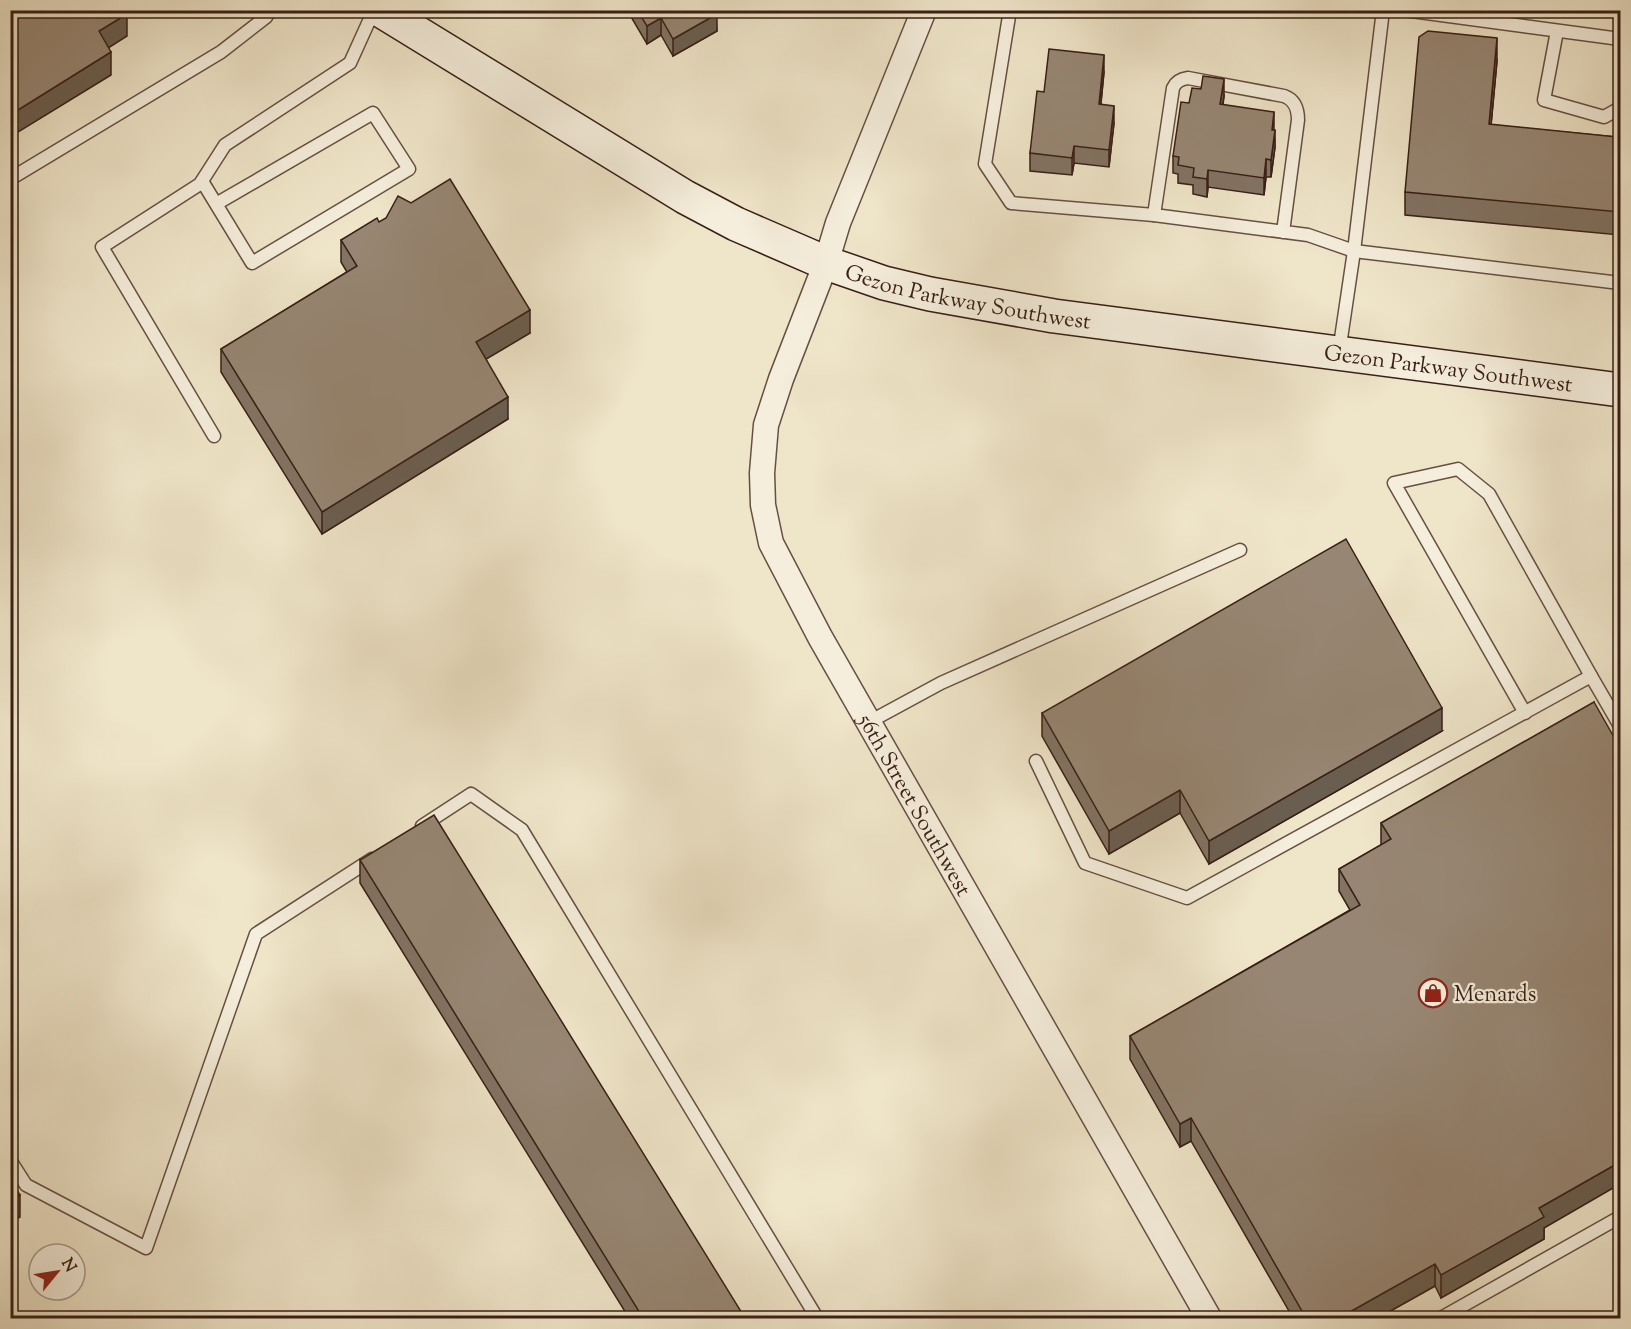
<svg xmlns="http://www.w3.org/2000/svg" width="1631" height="1329" font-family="'Sorts Mill Goudy',serif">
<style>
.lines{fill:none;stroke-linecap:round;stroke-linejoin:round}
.service-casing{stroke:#665042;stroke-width:15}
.minor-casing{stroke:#665042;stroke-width:27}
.secondary-casing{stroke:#381f15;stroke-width:36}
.service{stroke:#f5eedc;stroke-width:12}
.minor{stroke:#f5eedc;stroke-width:24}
.secondary{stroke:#f5eedc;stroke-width:33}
.wall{fill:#827363;stroke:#381f15;stroke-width:1.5}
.shaded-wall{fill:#6a5e50;stroke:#381f15;stroke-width:1.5}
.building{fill:#978673;stroke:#381f15;stroke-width:1.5}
.labels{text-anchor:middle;stroke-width:4.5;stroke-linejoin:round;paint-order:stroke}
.street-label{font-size:22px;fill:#381f15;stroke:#f5eedc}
.poi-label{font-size:22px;fill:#381f15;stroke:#f5eedc;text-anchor:start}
</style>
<rect width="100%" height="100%" fill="#efe5c9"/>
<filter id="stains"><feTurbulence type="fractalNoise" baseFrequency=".00333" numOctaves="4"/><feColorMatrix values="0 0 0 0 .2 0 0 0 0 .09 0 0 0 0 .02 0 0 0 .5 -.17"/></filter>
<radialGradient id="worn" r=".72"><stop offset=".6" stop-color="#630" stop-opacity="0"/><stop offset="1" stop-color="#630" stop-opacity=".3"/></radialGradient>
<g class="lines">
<g class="service-casing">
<g id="service">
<polyline points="1010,10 985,164 1011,203 1154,215"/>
<polyline points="1404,10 1620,39"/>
<polyline points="1557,31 1544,100 1604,117 1620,108"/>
<polyline points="10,179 221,52 266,17 270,10"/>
<polyline points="202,181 252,263 409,169 373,113 216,204"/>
<path d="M 1283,232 L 1298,120 C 1298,109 1295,100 1284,96 L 1188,78 C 1181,79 1176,81 1173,88 L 1154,215 L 1308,235 L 1354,251 L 1620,283"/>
<polyline points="1339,352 1354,251 1383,10"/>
<polyline points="214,436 102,247 200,184 225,145 350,63 374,10"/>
<polyline points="1525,713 1394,483 1458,469 1489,494 1591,676"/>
<polyline points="869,722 941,683 1240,550"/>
<polyline points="1036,761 1085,863 1187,898 1591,676 1620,726"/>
<polyline points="422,826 471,794 522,830 817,1318"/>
<polyline points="10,1160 26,1185 146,1248 256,934 372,859"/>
<polyline points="1441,1318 1620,1217"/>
</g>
</g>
<g class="minor-casing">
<g id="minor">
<path id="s1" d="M 924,10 L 838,223 L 826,263 L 781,379 L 766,425 L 762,473 L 763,505 L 771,543 L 820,637 L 1209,1318"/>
</g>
</g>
<g class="secondary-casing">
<g id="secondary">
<path id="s2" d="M 380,10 L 685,197 L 736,224 L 826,263 L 884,283 L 930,294 L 1054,316 L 1620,390"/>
</g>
</g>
<use href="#service" class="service"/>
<use href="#minor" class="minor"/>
<use href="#secondary" class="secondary"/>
</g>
<g class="wall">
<polygon points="627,10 715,10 717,31 673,56 661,35 647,44"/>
<polygon points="1497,61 1491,125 1617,137 1620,134 1620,235 1405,215 1405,192"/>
<polygon points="1104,72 1101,104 1114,123 1109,167 1074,163 1072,175 1030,171 1030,153 1044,92"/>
<polygon points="1224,96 1223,105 1274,130 1275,147 1271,177 1266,177 1264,195 1208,187 1207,197 1193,194 1193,185 1178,183 1178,174 1173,173 1173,156"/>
<polygon points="379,222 530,333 486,359 508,419 322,534 221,372 221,349 347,272 341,262 341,240"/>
<polygon points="1594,702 1544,1228 1544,1239 1441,1298 1435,1286 1378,1318 1293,1318 1191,1141 1180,1147 1130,1059 1130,1036 1350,910 1339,891 1339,869 1381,845 1381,823"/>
<polygon points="1042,713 1442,731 1209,864 1180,813 1109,854 1042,736"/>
<polygon points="360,860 745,1318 629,1318 360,883"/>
</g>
<g class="shaded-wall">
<polygon points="127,14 127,36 99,54 99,31"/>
<polygon points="717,14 717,31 673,56 673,39"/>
<polygon points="661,18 661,35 647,44 647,26"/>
<polygon points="1497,38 1497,61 1489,147 1489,124"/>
<polygon points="111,52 111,75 10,137 10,115"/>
<polygon points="1104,55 1104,72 1099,121 1099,104"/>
<polygon points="1224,79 1224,96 1220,122 1220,104"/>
<polygon points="1114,106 1114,123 1109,167 1109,150"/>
<polygon points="1274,112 1274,129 1272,147 1272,130"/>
<polygon points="1275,130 1275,147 1271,177 1271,160"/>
<polygon points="1074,146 1074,163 1072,175 1072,158"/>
<polygon points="1266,159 1266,177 1264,195 1264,178"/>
<polygon points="1208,170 1208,187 1207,197 1207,179"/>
<polygon points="530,310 530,333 476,365 476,342"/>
<polygon points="508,397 508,419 322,534 322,512"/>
<polygon points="1442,708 1442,731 1209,864 1209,841"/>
<polygon points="1180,790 1180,813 1109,854 1109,831"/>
<polygon points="1191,1118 1191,1141 1180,1147 1180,1124"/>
<polygon points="1620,1162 1620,1184 1544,1228 1544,1239 1441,1298 1441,1275 1539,1208"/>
<polygon points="20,1195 20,1217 10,1223 10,1200"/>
<polygon points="1435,1264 1435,1286 1378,1318 1339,1318"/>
</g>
<g class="building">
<polygon points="10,10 125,10 127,14 99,31 111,52 10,115"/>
<polygon points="637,10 715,10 717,14 673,39 661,18 647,26"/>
<polygon points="1428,31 1497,38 1489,124 1617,137 1620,134 1620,212 1405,192 1419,37"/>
<polygon points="1049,49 1104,55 1099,104 1114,106 1109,150 1074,146 1072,158 1030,153 1037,91 1044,92"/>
<polygon points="1203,76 1224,79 1220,104 1274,112 1272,130 1275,130 1271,160 1266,159 1264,178 1208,170 1207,179 1193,177 1194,168 1178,165 1179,157 1173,156 1181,102 1189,103 1192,88 1201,89"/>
<polygon points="450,179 530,310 476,342 508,397 322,512 221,349 357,266 341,240 377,218 379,222 386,218 398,196 411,203"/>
<polygon points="1346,539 1442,708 1209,841 1180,790 1109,831 1042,713"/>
<polygon points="1594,702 1620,748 1620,1162 1539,1208 1544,1217 1441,1275 1435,1264 1339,1318 1306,1318 1191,1118 1180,1124 1130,1036 1360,905 1339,869 1391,839 1381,823"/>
<polygon points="434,815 745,1318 643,1318 360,860"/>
<polygon points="10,1179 20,1195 10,1200"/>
</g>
<defs>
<g id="shop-ring" transform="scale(1.5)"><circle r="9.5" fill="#f5eedc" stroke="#8f2418" stroke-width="1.5"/><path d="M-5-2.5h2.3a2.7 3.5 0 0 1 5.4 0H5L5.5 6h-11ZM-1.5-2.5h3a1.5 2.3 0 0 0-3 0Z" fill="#8f2418"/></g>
</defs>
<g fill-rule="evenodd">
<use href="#shop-ring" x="1433" y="993"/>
</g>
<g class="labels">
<g class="street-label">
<text dy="8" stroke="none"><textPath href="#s2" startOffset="660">Gezon Parkway Southwest</textPath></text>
<text dy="8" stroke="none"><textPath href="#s2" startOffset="1146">Gezon Parkway Southwest</textPath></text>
<text dy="8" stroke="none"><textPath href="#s1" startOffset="862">56th Street Southwest</textPath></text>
</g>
<g class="poi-label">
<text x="1454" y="1001">Menards</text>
</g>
</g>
<rect width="1631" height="1329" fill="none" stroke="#efe5c9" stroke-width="36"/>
<rect x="12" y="12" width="1607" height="1305" fill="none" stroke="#381f15" stroke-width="3"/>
<rect x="18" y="18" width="1595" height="1293" fill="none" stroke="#381f15" stroke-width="1.5"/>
<g transform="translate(57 1272) rotate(60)"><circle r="28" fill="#f5eedc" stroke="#a99b8c" stroke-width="1.5"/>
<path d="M0-4.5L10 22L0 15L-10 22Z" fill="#8f2418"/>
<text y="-9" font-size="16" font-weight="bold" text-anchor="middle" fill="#381f15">N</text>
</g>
<rect width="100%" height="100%" filter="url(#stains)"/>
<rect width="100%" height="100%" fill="url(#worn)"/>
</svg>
